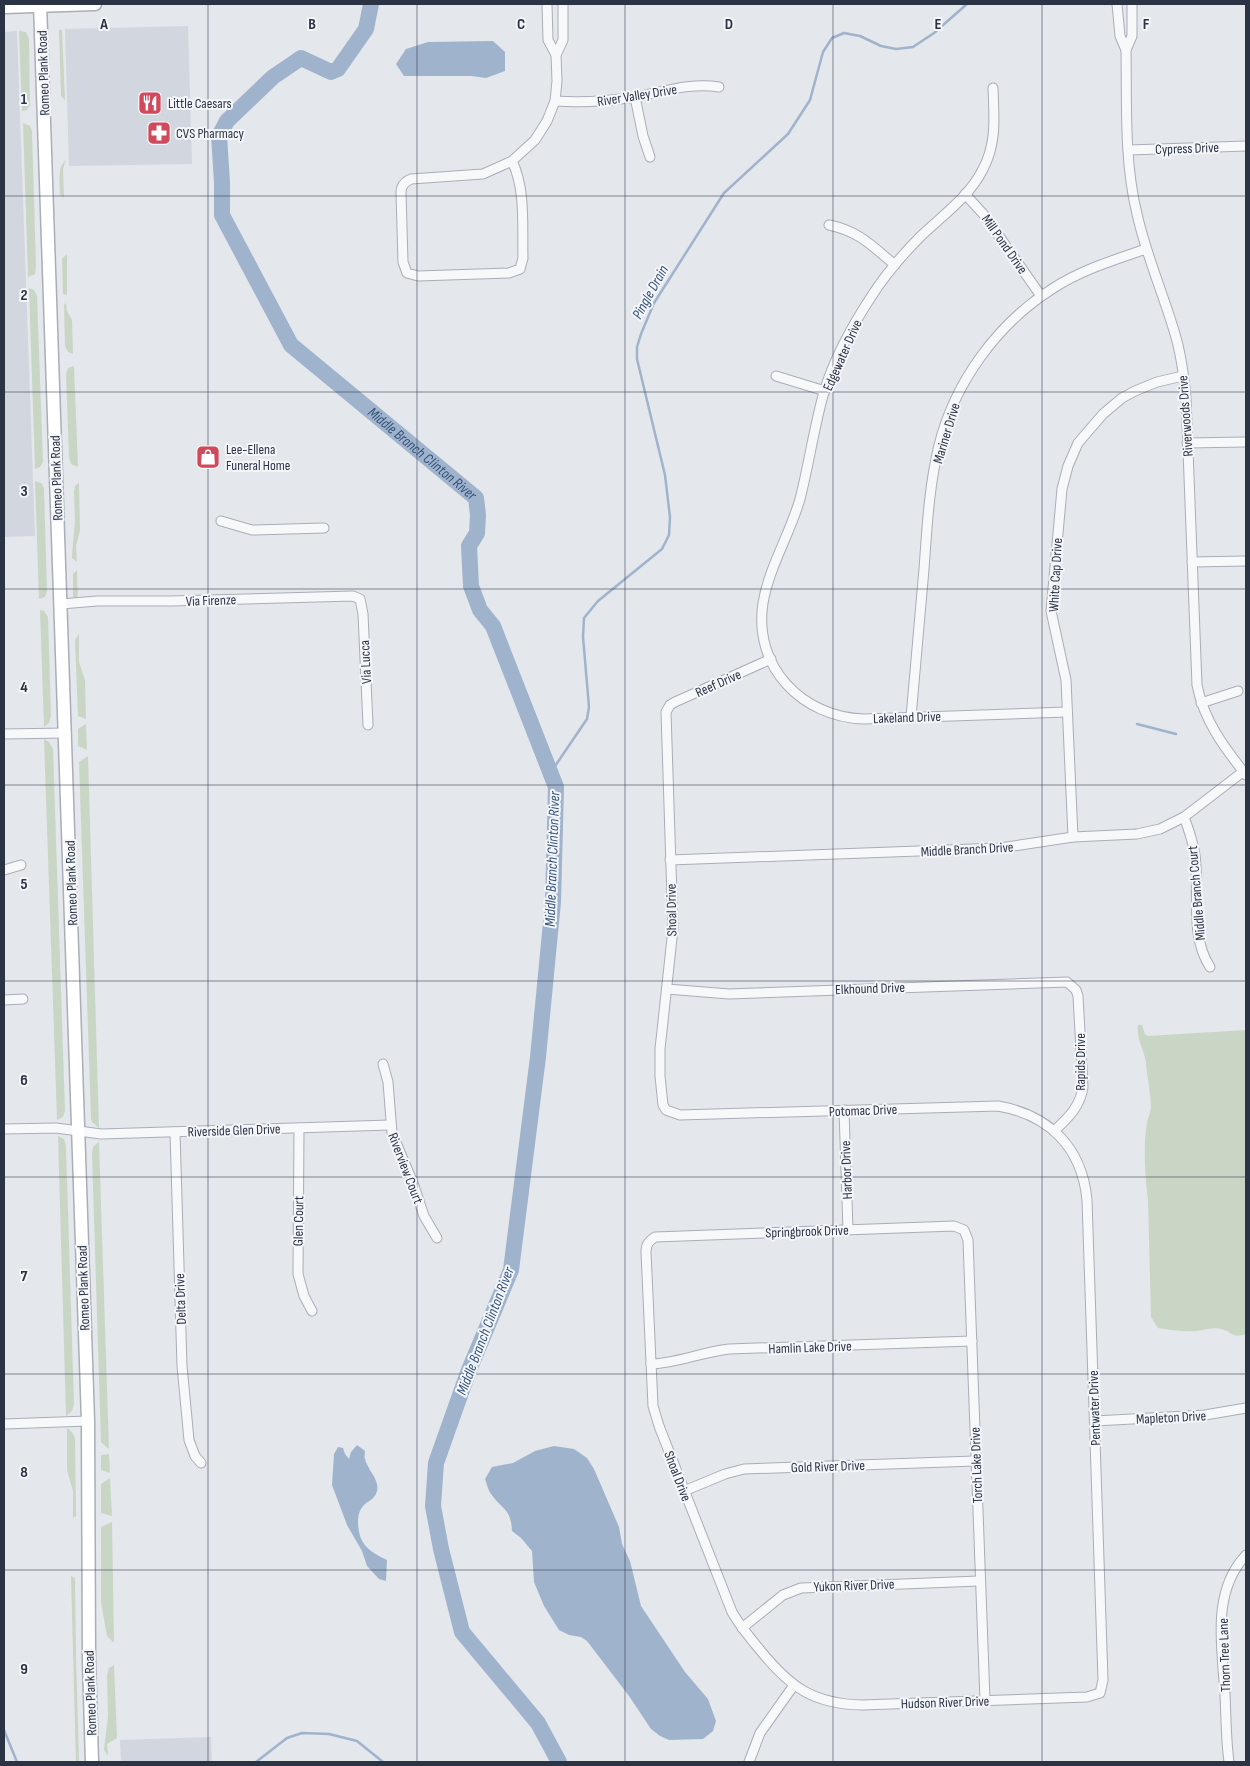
<svg xmlns="http://www.w3.org/2000/svg" width="1250" height="1766" font-family="'Sofia Sans Condensed',sans-serif">
<style>
.built{fill:#d2d6de}
.green{fill:#c9d6c5}
.water{fill:#9fb4cc}
.lines{fill:none;stroke-linecap:round;stroke-linejoin:round}
.stream{stroke:#9fb4cc;stroke-width:2.5}
.river{stroke:#9fb4cc;stroke-width:16}
.street-casing{stroke:#a9aeb7;stroke-width:11}
.secondary-casing{stroke:#a9aeb7;stroke-width:15}
.street{stroke:#f7f8fa;stroke-width:9}
.secondary{stroke:#fff;stroke-width:12}
.grid{fill:none;stroke:#2b3445;stroke-width:1;stroke-opacity:0.55}
.labels{text-anchor:middle;stroke-width:4;stroke-linejoin:round;paint-order:stroke}
.street-label{font-size:14px;fill:#2b3445;stroke:#f4f6f9}
.poi-label{font-size:14px;fill:#2b3445;stroke:#f4f6f9;text-anchor:start}
.water-label{font-size:15px;font-style:italic;fill:#34527a;stroke:#f4f6f9}
.grid-label{font-size:16px;text-anchor:middle;font-weight:bold;fill:#2b3445;stroke:#f4f6f9;stroke-width:4;stroke-linejoin:round;paint-order:stroke}
</style>
<rect width="100%" height="100%" fill="#e4e7ec"/>
<g class="built">
<polygon points="188,26 192,164 69,166 65,29"/>
<polygon points="17,31 35,536 4,537 4,32"/>
<polygon points="211,1737 212,1762 121,1762 120,1740"/>
</g>
<g class="green">
<polygon points="59,30 62,30 65,100 61,96"/>
<polygon points="19,31 26,32 29,39 30,105 27,110 22,111"/>
<polygon points="23,123 30,126 32,131 36,267 35,274 28,277"/>
<path d="M 66,160 L 63,169 L 64,198 L 60,194 C 60,184 57,167 66,160 Z"/>
<polygon points="67,254 67,295 63,294 62,259"/>
<polygon points="29,288 34,290 37,296 43,462 40,467 35,469"/>
<polygon points="66,303 67,311 72,320 73,354 68,352 65,346 64,305"/>
<polygon points="74,366 78,467 71,464 69,457 66,374 68,368"/>
<polygon points="35,481 41,483 44,488 47,591 45,597 39,599"/>
<polygon points="79,483 80,530 76,546 77,562 72,558 72,554 75,522 74,491 75,486"/>
<polygon points="77,570 78,607 73,603 73,574"/>
<polygon points="40,610 44,611 48,617 51,715 49,723 44,727"/>
<polygon points="79,634 79,662 85,680 86,719 78,716 75,640"/>
<polygon points="86,724 87,750 78,746 78,729"/>
<polygon points="44,739 49,742 53,749 65,1111 63,1117 57,1120"/>
<polygon points="88,756 99,1128 92,1122 91,1119 79,762"/>
<path d="M 1138,1025 L 1142,1025 L 1145,1034 L 1148,1036 L 1246,1030 L 1246,1334 C 1231,1339 1232,1331 1221,1329 C 1214,1327 1205,1330 1197,1331 C 1184,1332 1171,1330 1158,1328 L 1151,1317 L 1148,1199 C 1145,1179 1143,1143 1147,1123 C 1148,1118 1150,1113 1151,1108 C 1151,1093 1147,1077 1146,1062 C 1144,1050 1136,1038 1138,1025 Z"/>
<polygon points="58,1136 64,1139 66,1146 74,1404 72,1411 66,1416"/>
<polygon points="99,1142 109,1449 101,1442 92,1155 93,1147"/>
<polygon points="67,1428 72,1432 75,1438 76,1516 73,1518 73,1491 67,1470"/>
<polygon points="109,1454 110,1473 101,1470 101,1455"/>
<polygon points="110,1478 112,1516 101,1513 101,1484"/>
<polygon points="112,1522 114,1643 107,1636 101,1602 101,1527"/>
<polygon points="71,1576 75,1578 76,1656 79,1762 76,1762"/>
<polygon points="114,1665 117,1738 107,1744 108,1756 104,1750 108,1716 107,1675 109,1668"/>
</g>
<g class="water">
<polygon points="493,41 505,52 505,71 486,78 471,76 404,76 396,64 406,49 428,42"/>
<path d="M 357,1445 L 365,1451 C 365,1454 364,1457 365,1459 C 367,1469 380,1480 377,1491 C 375,1499 368,1501 364,1505 C 359,1510 358,1516 358,1523 C 359,1544 368,1551 387,1560 L 386,1581 L 379,1579 L 367,1566 L 362,1551 L 347,1525 L 332,1485 L 334,1454 L 338,1447 L 343,1448 L 345,1454 L 349,1459 L 351,1452 Z"/>
<path d="M 554,1446 L 574,1449 L 587,1458 L 594,1469 L 619,1527 L 622,1544 L 630,1561 L 641,1606 L 685,1672 L 708,1699 L 716,1721 L 713,1731 L 703,1739 L 669,1740 L 660,1736 L 651,1729 L 629,1696 L 587,1641 L 581,1637 L 569,1635 L 559,1630 L 544,1606 L 534,1582 L 532,1551 L 521,1538 L 512,1531 C 511,1508 502,1510 491,1494 C 488,1490 487,1484 485,1479 L 492,1467 L 513,1463 L 535,1451 Z"/>
</g>
<g class="lines">
<g class="stream">
<polyline points="1137,724 1176,734"/>
<polyline points="551,772 587,719 589,707 583,637 584,618 598,601 662,549 669,535 670,517 665,475 637,359 637,347 641,334 654,303 724,193 788,134 810,100 823,52 832,38 844,33 860,36 881,46 896,49 913,47 934,33 967,4"/>
<polyline points="4,1730 17,1762"/>
<polyline points="256,1762 287,1738 302,1733 329,1734 357,1741 383,1762"/>
</g>
<path class="river" id="s1" d="M 371,4 L 366,29 L 338,69 L 331,72 L 301,58 L 273,77 L 227,121 L 219,136 L 222,182 L 222,215 L 291,345 L 476,498 L 478,515 L 477,533 L 469,546 L 471,586 L 480,610 L 493,626 L 556,787 L 553,902 L 538,1057 L 511,1270 L 469,1370 L 436,1463 L 433,1506 L 441,1549 L 462,1632 L 538,1723 L 559,1762"/>
<g class="street-casing">
<g id="street">
<polyline points="547,4 548,40 556,55"/>
<polyline points="1117,4 1120,36 1126,50"/>
<path d="M 1132,4 L 1132,36 L 1126,50 C 1127,105 1124,161 1137,214 C 1146,255 1163,293 1175,334 C 1181,354 1184,376 1186,398 L 1197,685 C 1204,721 1224,747 1246,775"/>
<path d="M 993,88 C 994,116 997,143 983,169 C 970,196 943,215 921,236 C 903,254 885,275 871,297 C 852,326 834,359 824,392 C 814,427 809,464 800,499 C 790,534 769,567 763,603 C 753,667 802,717 864,719 L 1067,712"/>
<polyline points="635,97 643,136 650,157"/>
<path d="M 555,101 C 582,103 609,101 635,97 C 663,92 691,82 719,87"/>
<polyline points="1129,150 1246,146"/>
<path d="M 512,161 C 526,190 522,226 523,258 L 520,269 L 509,273 L 418,276 L 407,273 L 403,262 L 401,193 C 401,186 404,182 411,179 L 483,174 L 512,161 L 535,140 L 547,121 L 555,101 L 557,81 L 556,55 L 563,40 L 563,4"/>
<polyline points="965,194 985,216 1041,296"/>
<path d="M 829,225 C 859,231 872,246 895,265"/>
<polyline points="776,376 825,391"/>
<polyline points="1187,443 1246,442"/>
<polyline points="221,521 252,530 324,528"/>
<polyline points="1192,562 1246,561"/>
<polyline points="61,604 97,601 170,601 353,596 360,599 363,614 368,725"/>
<path d="M 771,659 L 675,702 L 670,705 L 666,712 L 673,929 L 660,1049 L 660,1076 L 663,1105 L 666,1110 L 680,1115 L 998,1106 C 1049,1115 1082,1147 1087,1200 L 1103,1680 L 1100,1693 L 1087,1697 L 862,1705 C 813,1704 790,1687 760,1650 C 750,1638 740,1626 732,1612 L 659,1426 L 653,1406 L 646,1252 C 646,1244 649,1241 655,1237 L 954,1226 L 964,1230 L 968,1240 L 985,1700"/>
<polyline points="1201,703 1238,691"/>
<path d="M 911,717 C 915,668 920,619 924,569 C 927,528 929,486 939,445 C 955,382 997,324 1052,289 C 1081,270 1114,260 1146,249"/>
<polyline points="4,734 66,733"/>
<path d="M 1184,817 C 1189,830 1193,842 1195,855 C 1200,891 1189,935 1210,967"/>
<polyline points="1073,837 1066,680 1051,611 1062,489 1068,466 1078,443 1103,414 1122,398 1135,391 1157,382 1183,376"/>
<polyline points="670,860 1000,848 1073,837 1137,834 1160,829 1184,817 1244,771"/>
<polyline points="4,870 21,865"/>
<path d="M 667,989 L 729,994 L 1067,982 L 1076,990 L 1078,996 L 1083,1087 C 1080,1107 1068,1118 1054,1131"/>
<polyline points="4,1000 23,999"/>
<polyline points="383,1064 388,1082 392,1133 413,1183 424,1216 437,1238"/>
<polyline points="844,1110 848,1230"/>
<polyline points="299,1128 298,1274 304,1296 312,1311"/>
<polyline points="4,1129 56,1128 101,1134 390,1125"/>
<polyline points="175,1132 182,1366 189,1440 195,1456 201,1463"/>
<path d="M 651,1364 C 678,1363 702,1352 729,1349 L 972,1341"/>
<polyline points="1095,1421 1205,1415 1246,1408"/>
<polyline points="4,1424 88,1421"/>
<polyline points="684,1491 725,1474 744,1469 975,1461"/>
<polyline points="742,1628 783,1595 801,1588 979,1581"/>
<polyline points="749,1762 760,1733 794,1685"/>
<path d="M 1229,1762 C 1226,1740 1226,1716 1225,1694 C 1222,1647 1211,1592 1246,1555"/>
</g>
</g>
<g class="secondary-casing">
<g id="secondary">
<polyline points="40,4 88,1421 89,1661 92,1762"/>
<polyline points="4,7 95,4"/>
</g>
</g>
<use href="#street" class="street"/>
<use href="#secondary" class="secondary"/>
</g>
<path class="grid" d="M 208,4 L 208,1762M 417,4 L 417,1762M 625,4 L 625,1762M 833,4 L 833,1762M 1042,4 L 1042,1762M 4,196 L 1246,196M 4,392 L 1246,392M 4,589 L 1246,589M 4,785 L 1246,785M 4,981 L 1246,981M 4,1177 L 1246,1177M 4,1374 L 1246,1374M 4,1570 L 1246,1570"/>
<defs>
<g id="restaurant-square" transform="scale(1.25)"><rect x="-9" y="-9" width="18" height="18" rx="4" fill="#d1495b" stroke="#f4f6f9"/><path d="M-5-6h1v4h1v-4h1v4h1v-4h1v5L-1.5 .5V6h-2V.5L-5-1ZM5-6V6H3V1.5H1.5Q1.5-4 5-6Z" fill="#fff"/></g>
<g id="pharmacy-square" transform="scale(1.25)"><rect x="-9" y="-9" width="18" height="18" rx="4" fill="#d1495b" stroke="#f4f6f9"/><path d="M-2-6h4v4h4v4h-4v4h-4v-4h-4v-4h4Z" fill="#fff"/></g>
<g id="shop-square" transform="scale(1.25)"><rect x="-9" y="-9" width="18" height="18" rx="4" fill="#d1495b" stroke="#f4f6f9"/><path d="M-5-2.5h2.3a2.7 3.5 0 0 1 5.4 0H5L5.5 6h-11ZM-1.5-2.5h3a1.5 2.3 0 0 0-3 0Z" fill="#fff"/></g>
</defs>
<g fill-rule="evenodd">
<use href="#restaurant-square" x="150" y="103"/>
<use href="#pharmacy-square" x="159" y="133"/>
<use href="#shop-square" x="208" y="457"/>
</g>
<g class="labels">
<g class="street-label">
<text transform="translate(43 73) rotate(-92)" y="5">Romeo Plank Road</text>
<text transform="translate(637 95) rotate(-9)" y="5">River Valley Drive</text>
<text transform="translate(1187 148) rotate(-2)" y="5">Cypress Drive</text>
<text transform="translate(1005 244) rotate(55)" y="5">Mill Pond Drive</text>
<text transform="translate(842 355) rotate(-66)" y="5">Edgewater Drive</text>
<text transform="translate(1185 416) rotate(-94)" y="5">Riverwoods Drive</text>
<text transform="translate(946 433) rotate(-73)" y="5">Mariner Drive</text>
<text transform="translate(56 478) rotate(-92)" y="5">Romeo Plank Road</text>
<text transform="translate(1055 575) rotate(-87)" y="5">White Cap Drive</text>
<text transform="translate(211 600) rotate(-2)" y="5">Via Firenze</text>
<text transform="translate(365 662) rotate(-93)" y="5">Via Lucca</text>
<text transform="translate(718 683) rotate(-24)" y="5">Reef Drive</text>
<text transform="translate(907 717) rotate(-2)" y="5">Lakeland Drive</text>
<text transform="translate(967 849) rotate(-3)" y="5">Middle Branch Drive</text>
<text transform="translate(71 883) rotate(-92)" y="5">Romeo Plank Road</text>
<text transform="translate(1196 893) rotate(-95)" y="5">Middle Branch Court</text>
<text transform="translate(671 910) rotate(-91)" y="5">Shoal Drive</text>
<text transform="translate(870 988) rotate(-2)" y="5">Elkhound Drive</text>
<text transform="translate(1080 1062) rotate(-90)" y="5">Rapids Drive</text>
<text transform="translate(863 1110) rotate(-2)" y="5">Potomac Drive</text>
<text transform="translate(234 1130) rotate(-2)" y="5">Riverside Glen Drive</text>
<text transform="translate(406 1168) rotate(69)" y="5">Riverview Court</text>
<text transform="translate(846 1170) rotate(-92)" y="5">Harbor Drive</text>
<text transform="translate(298 1221) rotate(-89)" y="5">Glen Court</text>
<text transform="translate(807 1231) rotate(-2)" y="5">Springbrook Drive</text>
<text transform="translate(83 1288) rotate(-92)" y="5">Romeo Plank Road</text>
<text transform="translate(180 1299) rotate(-92)" y="5">Delta Drive</text>
<text transform="translate(810 1347) rotate(-2)" y="5">Hamlin Lake Drive</text>
<text transform="translate(1094 1408) rotate(-92)" y="5">Pentwater Drive</text>
<text transform="translate(1171 1417) rotate(-3)" y="5">Mapleton Drive</text>
<text transform="translate(976 1465) rotate(-92)" y="5">Torch Lake Drive</text>
<text transform="translate(828 1466) rotate(-2)" y="5">Gold River Drive</text>
<text transform="translate(678 1476) rotate(69)" y="5">Shoal Drive</text>
<text transform="translate(854 1585) rotate(-2)" y="5">Yukon River Drive</text>
<text transform="translate(1224 1655) rotate(-92)" y="5">Thorn Tree Lane</text>
<text transform="translate(90 1693) rotate(-92)" y="5">Romeo Plank Road</text>
<text transform="translate(945 1702) rotate(-2)" y="5">Hudson River Drive</text>
</g>
<g class="poi-label">
<text x="168" y="108">Little Caesars</text>
<text x="176" y="138">CVS Pharmacy</text>
<text x="226" y="454">Lee-Ellena<tspan x="226" dy="16">Funeral Home</tspan></text>
</g>
<g class="water-label">
<text transform="translate(650 292) rotate(-61)" y="5">Pingle Drain</text>
<text dy="5" stroke="none"><textPath href="#s1" startOffset="626">Middle Branch Clinton River</textPath></text>
<text transform="translate(552 859) rotate(-88)" y="5">Middle Branch Clinton River</text>
<text transform="translate(485 1331) rotate(-69)" y="5">Middle Branch Clinton River</text>
</g>
</g>
<g class="grid-label">
<text x="104" y="29">A</text>
<text x="312" y="29">B</text>
<text x="521" y="29">C</text>
<text x="729" y="29">D</text>
<text x="938" y="29">E</text>
<text x="1146" y="29">F</text>
<text x="24" y="104">1</text>
<text x="24" y="300">2</text>
<text x="24" y="496">3</text>
<text x="24" y="692">4</text>
<text x="24" y="889">5</text>
<text x="24" y="1085">6</text>
<text x="24" y="1281">7</text>
<text x="24" y="1477">8</text>
<text x="24" y="1674">9</text>
</g>
<rect width="1250" height="1766" fill="none" stroke="#2b3445" stroke-width="10"/>
</svg>
